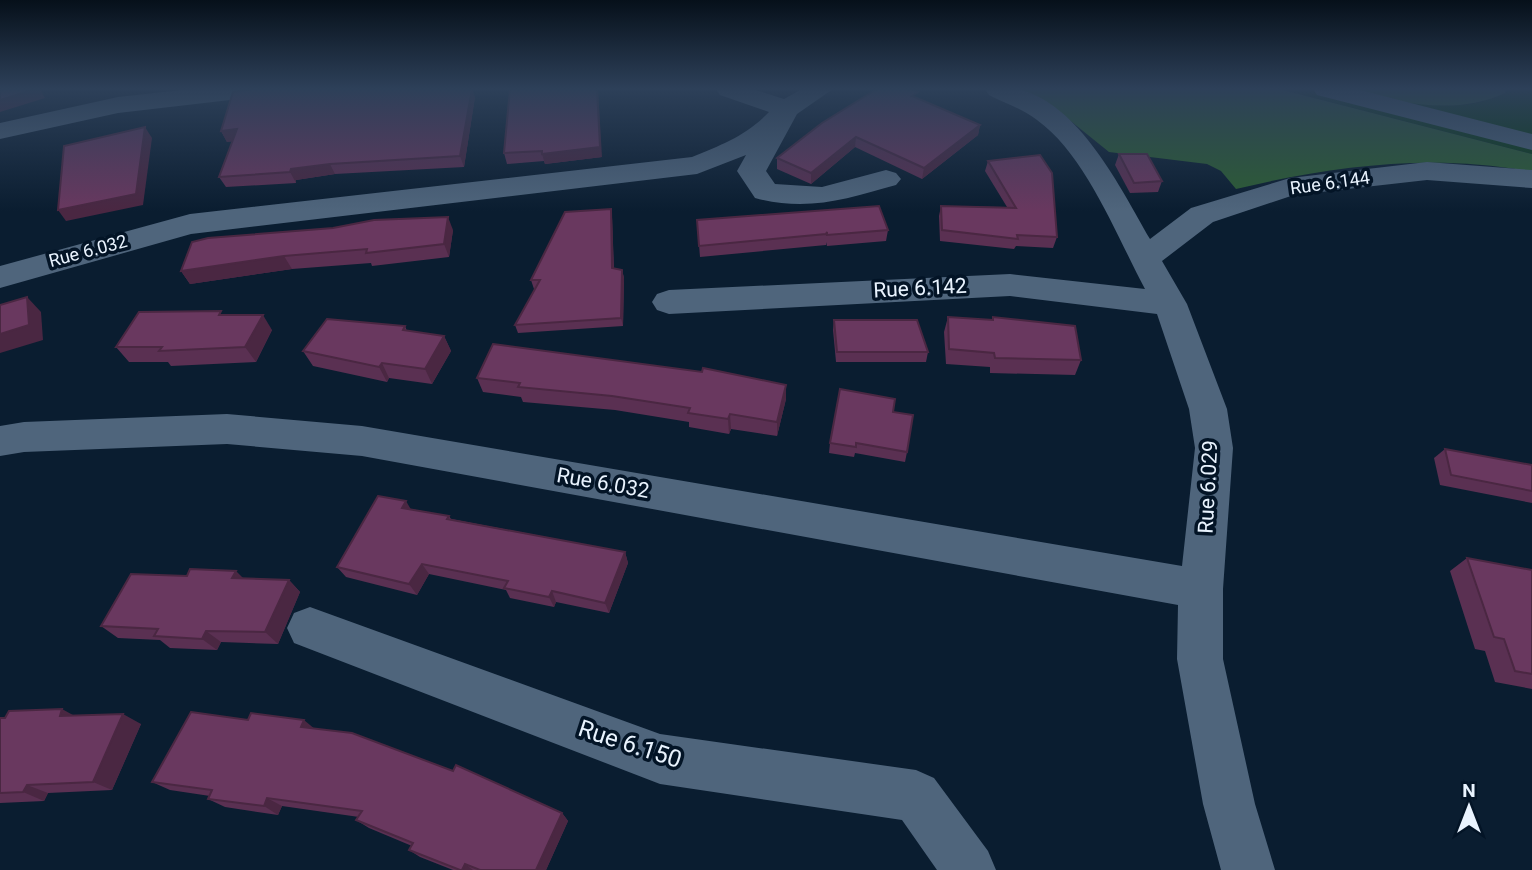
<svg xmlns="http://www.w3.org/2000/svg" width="1532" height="870" font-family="Roboto,sans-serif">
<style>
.green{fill:#0a3d15}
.forest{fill:#2d5e33}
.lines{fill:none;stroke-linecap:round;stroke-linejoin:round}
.minor{fill:#4f657c;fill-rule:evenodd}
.wall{fill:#5a3052}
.shaded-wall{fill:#4a2742}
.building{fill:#69385f;stroke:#4a2742;stroke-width:2}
.labels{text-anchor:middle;stroke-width:7;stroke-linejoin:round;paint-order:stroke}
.far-street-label{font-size:18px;fill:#e9f3fe;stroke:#031426}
.street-label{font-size:21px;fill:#e9f3fe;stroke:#031426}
.near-street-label{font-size:24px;fill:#e9f3fe;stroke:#031426}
</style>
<rect width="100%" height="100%" fill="#0a1d30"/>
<path class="green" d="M 1279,89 C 1299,89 1320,87 1339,89 C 1397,96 1449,120 1505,93 L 1506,89 L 1532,89 L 1532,154 Z"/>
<g class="forest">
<path d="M 1012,89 L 1279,89 L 1532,154 L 1532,172 C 1433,153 1332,166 1236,189 L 1221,171 L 1207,164 L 1109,152 L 1062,114 Z"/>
<path d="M 1338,89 L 1506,89 L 1505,93 C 1452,118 1394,100 1338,89 Z"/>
</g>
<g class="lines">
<g class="minor">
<polygon points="191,89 270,89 266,95 257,97 118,113 0,139 0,123 118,97"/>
<path d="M 716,89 L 753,89 L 784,99 L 802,89 L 833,89 L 797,114 L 766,171 L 775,184 L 822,187 L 886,170 L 896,173 L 901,179 L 896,185 C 846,199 808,212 755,198 L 737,171 L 746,155 L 697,174 L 191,234 L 0,288 L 0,266 L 190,214 L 692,157 C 721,145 746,136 769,112 L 720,95 Z"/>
<path d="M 985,89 C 994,89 1008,87 1017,89 C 1079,102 1121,189 1150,239 L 1191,208 L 1290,178 L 1427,162 L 1532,170 L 1532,188 L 1427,180 L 1294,195 L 1213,222 L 1162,261 L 1187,304 L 1227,409 L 1233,448 L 1223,589 L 1223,659 L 1255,804 L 1275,870 L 1221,870 L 1203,804 L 1177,659 L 1178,605 L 362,456 L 227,444 L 24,452 L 0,456 L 0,426 L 24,422 L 227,414 L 362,426 L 1182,566 L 1195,448 L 1189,409 L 1157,314 L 1010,296 L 669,314 L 657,310 L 652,302 L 657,294 L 669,290 L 1010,274 L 1145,289 C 1117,237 1086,155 1037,120 C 1023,109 1004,103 989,95 Z"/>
<polygon points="1313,89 1356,89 1532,134 1532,150 1317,95"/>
<polygon points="310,607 660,734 916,770 934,778 988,851 996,870 937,870 902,820 660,784 294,643 287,628 294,613"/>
</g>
</g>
<g class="wall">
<polygon points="510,89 602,157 545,164 544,161 507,164 504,153"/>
<polygon points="475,97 464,167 335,174 296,180 296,183 226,187 219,177 233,141 227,142 221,131"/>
<polygon points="917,98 980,125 978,135 922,179 855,147 811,184 777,169 777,158"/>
<polygon points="1119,154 1162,181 1158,192 1130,193 1115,165"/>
<polygon points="988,161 1057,237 1053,248 1016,246 1014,249 940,241 939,216 941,206 1007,207 985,171"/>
<polygon points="612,217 614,268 622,270 624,278 623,326 518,333 515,325 535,289 534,289 531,280"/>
<polygon points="697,220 888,230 886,241 827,246 826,242 826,245 700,257"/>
<polygon points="453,230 449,257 372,266 371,263 292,269 190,284 181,271"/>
<polygon points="224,315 272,330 256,362 171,366 168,362 129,362 116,347"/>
<polygon points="948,317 992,320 993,317 1081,360 1075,375 990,373 990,367 946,364 944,332"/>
<polygon points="834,320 928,352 926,362 836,362 833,330"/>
<polygon points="405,326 407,331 444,336 451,351 432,384 389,378 387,382 313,366 303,351"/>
<polygon points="477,378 786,385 786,399 777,436 731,429 729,434 689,427 689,422 615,410 523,402 521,397 483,392"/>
<polygon points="893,412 907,452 905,462 855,453 854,457 829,453 830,443"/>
<polygon points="1445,449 1532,465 1532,503 1440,485 1434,458"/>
<polygon points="411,509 449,516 451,519 625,552 628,563 609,613 556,602 554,607 510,598 506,590 429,574 417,595 346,577 337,567"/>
<polygon points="1467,558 1532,570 1532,689 1495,682 1485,651 1475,649 1450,571"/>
<polygon points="243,578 289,580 300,592 278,644 221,642 217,650 170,648 160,640 118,638 101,626"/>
<polygon points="74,716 141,724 112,790 48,793 44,801 0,803 0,718"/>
<polygon points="315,728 562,813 568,821 546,870 453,870 420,857 409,850 412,846 369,828 356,820 359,817 282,806 278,815 225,807 208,799 210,796 170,790 152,782"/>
</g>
<g class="shaded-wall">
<polygon points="35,89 40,89 45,98 0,112 0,100"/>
<polygon points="472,89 475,97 464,167 460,156"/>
<polygon points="597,89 598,89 602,157 545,164 542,154"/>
<polygon points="980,125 978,135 922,179 924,168"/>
<polygon points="145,127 152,138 143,205 66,221 58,210"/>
<polygon points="237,129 243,140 227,142 221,131"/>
<polygon points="856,137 855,147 811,184 811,173"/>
<polygon points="330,164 335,174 296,180 296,183 290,172 291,169"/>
<polygon points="611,209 612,217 614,276 612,268"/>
<polygon points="448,217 453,230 449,257 444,244"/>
<polygon points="284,256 292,269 190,284 181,271"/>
<polygon points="622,270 624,278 623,326 621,318"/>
<polygon points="27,297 41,312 43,340 0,353 0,334"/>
<polygon points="263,315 272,330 256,362 245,347"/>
<polygon points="444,336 451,351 432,384 425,369"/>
<polygon points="382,363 389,378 387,382 379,367"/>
<polygon points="786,385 786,399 777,436 777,422"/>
<polygon points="730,414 731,429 729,434 728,419"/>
<polygon points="406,501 413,513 402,508"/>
<polygon points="625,552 628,563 609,613 605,603"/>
<polygon points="422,564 429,574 417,595 409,584"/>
<polygon points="236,571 249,584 232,578"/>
<polygon points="289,580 300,592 278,644 265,632"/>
<polygon points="552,591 556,602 554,607 549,597"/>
<polygon points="206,631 221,642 217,650 202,639"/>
<polygon points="62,709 82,720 60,716"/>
<polygon points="123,714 141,724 112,790 93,782"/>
<polygon points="304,720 316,730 301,727"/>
<polygon points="27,785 48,793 44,801 23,792"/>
<polygon points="267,798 282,806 278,815 264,806"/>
<polygon points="562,813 568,821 546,870 536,870"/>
<polygon points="465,864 473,870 462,870"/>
</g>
<g class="building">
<polygon points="0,89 35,89 0,100"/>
<polygon points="252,89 472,89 460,156 330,164 291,169 290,172 219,177 237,129 221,131 233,92"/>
<polygon points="510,89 597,89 600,147 542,154 542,151 504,153"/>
<polygon points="877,89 911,89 918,92 912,96 980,125 924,168 856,137 811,173 777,158 822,123"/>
<polygon points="145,127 136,194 58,210 64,146"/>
<polygon points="1119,154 1147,154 1162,181 1134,183"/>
<polygon points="1040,155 1052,173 1057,237 1017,235 1018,239 942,230 941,206 1016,208 988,161"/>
<polygon points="879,206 888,230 827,235 827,232 826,234 699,246 697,220"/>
<polygon points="611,209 612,268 622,270 621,318 515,325 540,280 531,280 565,212"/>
<polygon points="448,217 444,244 366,253 367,249 284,256 181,271 192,242 208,238 333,228 374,220"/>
<polygon points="27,297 29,325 0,334 0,305"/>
<polygon points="221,311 219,315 263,315 245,347 159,351 162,347 116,347 139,312"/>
<polygon points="948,317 993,320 993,317 1075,326 1081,360 995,358 994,353 949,349"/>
<polygon points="327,319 405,326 403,330 444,336 425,369 382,363 379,367 303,351"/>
<polygon points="834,320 917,320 928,352 837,352"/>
<polygon points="493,344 702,372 703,368 786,385 777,422 730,414 728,419 688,413 690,408 612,396 518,387 520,383 477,378"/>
<polygon points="840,389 895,399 893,412 913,415 907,452 856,443 856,447 830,443"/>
<polygon points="1445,449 1532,465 1532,491 1451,475"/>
<polygon points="378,496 406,501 402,508 449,516 447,519 625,552 605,603 552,591 549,597 504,588 508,581 422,564 409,584 337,567"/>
<polygon points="1467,558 1532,570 1532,674 1515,671 1504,639 1494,637"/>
<polygon points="190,569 236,571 232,578 289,580 265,632 206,631 202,639 154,636 158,629 101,626 131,574 187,576"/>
<polygon points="62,709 60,716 123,714 93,782 27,785 23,792 0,793 0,718 5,718 9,711"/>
<polygon points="191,712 248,720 251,713 304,720 301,727 352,733 453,771 456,765 562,813 536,870 480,870 465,864 462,870 460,870 409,850 413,843 356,820 362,811 267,798 264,806 208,799 212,790 152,782"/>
</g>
<linearGradient id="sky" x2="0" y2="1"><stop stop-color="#06101a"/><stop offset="0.42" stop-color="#2d4059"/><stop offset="1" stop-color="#2d4059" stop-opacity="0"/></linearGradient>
<rect width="1532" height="211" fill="url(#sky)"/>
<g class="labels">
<g class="far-street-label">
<text transform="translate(1330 183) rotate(-8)" y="6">Rue 6.144</text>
<text transform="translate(88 251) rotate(-15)" y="6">Rue 6.032</text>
</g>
<g class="street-label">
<text transform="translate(920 288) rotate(-3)" y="7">Rue 6.142</text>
<text transform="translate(603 483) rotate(10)" y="7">Rue 6.032</text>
<text transform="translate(1208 487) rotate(-87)" y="7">Rue 6.029</text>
</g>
<g class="near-street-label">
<text transform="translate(630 744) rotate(18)" y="8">Rue 6.150</text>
</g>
</g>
<g transform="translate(1469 807)" stroke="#031426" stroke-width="5" paint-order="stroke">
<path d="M0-5L12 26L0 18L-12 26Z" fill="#e9f3fe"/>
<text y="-10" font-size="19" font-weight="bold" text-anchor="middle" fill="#e9f3fe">N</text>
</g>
</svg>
